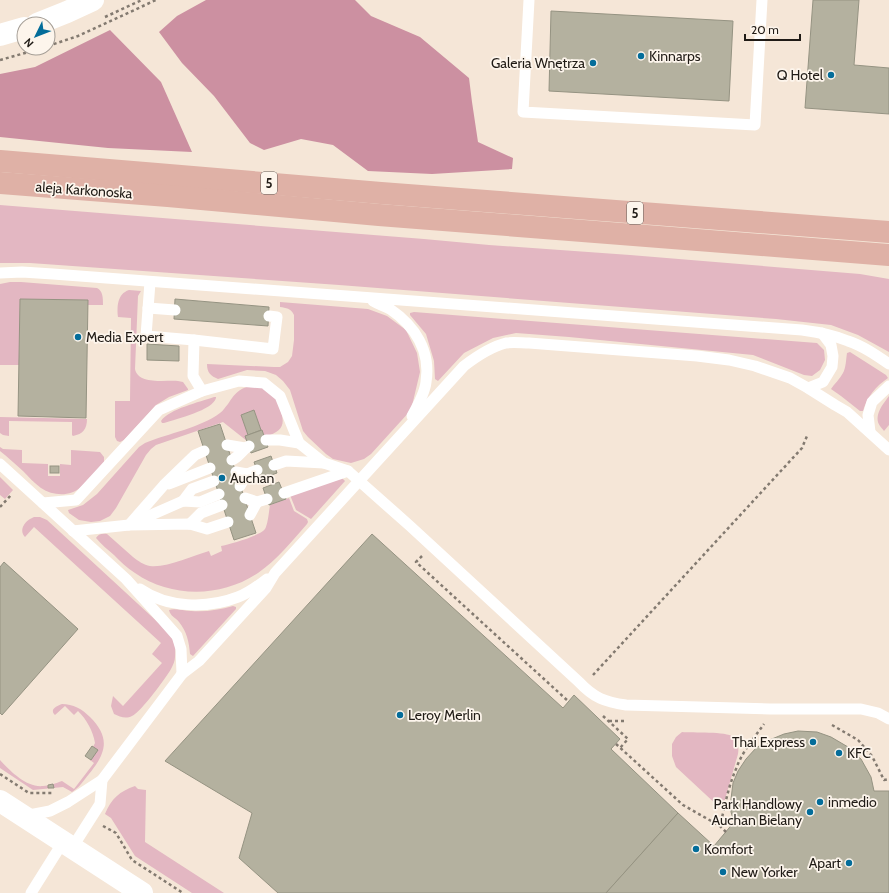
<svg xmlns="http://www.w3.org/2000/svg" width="889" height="893" font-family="Cabin,sans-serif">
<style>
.green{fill:#e3b7c2}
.forest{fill:#cc90a1}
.building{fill:#b4b19f;stroke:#959382}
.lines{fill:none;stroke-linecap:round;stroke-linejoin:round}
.path{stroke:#837a70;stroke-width:2.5;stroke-dasharray:3 3;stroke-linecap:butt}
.lane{stroke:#fff;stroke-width:11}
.street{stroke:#fff;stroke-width:22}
.secondary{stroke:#fff;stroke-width:22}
.primary{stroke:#dfb1a6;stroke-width:22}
.poi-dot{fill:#046d9a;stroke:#fdf5ec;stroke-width:1.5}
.labels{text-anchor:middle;stroke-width:3.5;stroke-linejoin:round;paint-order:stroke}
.shield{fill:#fdf5ec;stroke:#625c56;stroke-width:1}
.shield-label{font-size:13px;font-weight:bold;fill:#201b16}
.poi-label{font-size:14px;fill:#201b16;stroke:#fdf5ec;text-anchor:start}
.street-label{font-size:14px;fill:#201b16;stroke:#fdf5ec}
</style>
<rect width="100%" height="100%" fill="#f5e6d7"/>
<g class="green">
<polygon points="0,205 298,229 424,239 489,245 630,255 860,274 889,279 889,352 858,335 831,325 776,319 339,285 30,263 0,263"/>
<path d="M 10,282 L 21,282 L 97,288 C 103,291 103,298 103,305 L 88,305 L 88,300 L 20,299 L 19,365 L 0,365 L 0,284 Z"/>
<path d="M 129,290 L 141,291 L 138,296 L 135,369 C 138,385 165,380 178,381 L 183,382 L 188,389 L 188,390 L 169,397 L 156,405 L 124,440 L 120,442 L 117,441 L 115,437 L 115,401 L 130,401 L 131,318 L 118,317 C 117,307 117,294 129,290 Z"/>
<path d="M 280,302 L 368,309 L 387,316 L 406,330 L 417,353 L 420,372 L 411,410 L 371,454 L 364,459 L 351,463 L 333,459 L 326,454 L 308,437 L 303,431 L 290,390 L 283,381 L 276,375 L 265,371 L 247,370 L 218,379 C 211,376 207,373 207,364 L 274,367 L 280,367 L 288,362 L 292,356 L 294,340 L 294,315 C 291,308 286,308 280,307 Z"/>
<polygon points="414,312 817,343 824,350 825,360 820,370 812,376 804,375 753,355 569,337 516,333 493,338 464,353 438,381 435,379 434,361 426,334 410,315 410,313"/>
<path d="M 850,352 L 886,375 L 888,378 C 876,386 867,397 863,411 L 860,411 L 841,396 L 831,389 C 834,384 840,379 843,373 C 846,368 846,359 847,353 Z"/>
<path d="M 258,385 C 262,387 271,391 274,394 C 277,397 278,403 279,406 C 286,424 284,431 265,437 L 262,430 L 261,430 L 254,410 L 241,415 L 248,435 L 247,441 L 223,422 L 156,445 L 151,449 L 146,455 L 116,508 L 110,516 L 100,521 L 91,522 L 79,520 L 69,513 L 68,510 L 83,505 L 97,494 L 139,447 L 145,443 C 169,433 200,428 220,413 C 223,411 225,407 228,404 C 236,391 242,386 258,385 Z"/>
<path d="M 889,396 L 889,425 L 884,431 C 883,429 881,428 880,426 C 873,416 883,404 889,396 Z"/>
<path d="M 214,397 L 216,397 L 216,398 C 213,410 177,419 164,423 L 162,423 L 161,421 C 169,409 200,402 214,397 Z"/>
<path d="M 0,417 L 87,419 C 87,429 83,434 73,436 L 72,435 L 72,422 L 9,421 L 9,436 L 3,435 L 0,433 Z"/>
<path d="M 0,447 L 3,449 L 22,450 L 22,463 L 48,464 L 48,476 L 60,476 L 60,464 L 71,465 L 71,450 L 100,452 L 104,457 L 104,462 C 97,470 90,480 81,487 C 70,497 53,496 41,488 C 34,483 29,477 23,471 C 15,464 8,457 0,451 Z"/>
<polygon points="0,477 13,490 5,499 0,495"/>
<polygon points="342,478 345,481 311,519 296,510 290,495"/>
<path d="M 289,498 L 294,511 L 307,519 L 308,522 L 307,524 C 292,541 277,560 258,573 C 221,598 171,598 135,573 C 127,568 120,561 114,555 C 108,550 101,544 96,538 C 98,534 102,533 107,534 L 133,557 C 138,561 144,565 150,566 C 167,568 192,556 209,551 L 211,556 L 222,551 L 221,546 C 230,544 260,536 265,529 C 268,524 269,511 270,505 Z"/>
<path d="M 34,517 L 40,517 L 47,520 L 163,627 C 172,637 177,643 175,657 C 175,661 173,665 171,669 C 165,679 141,712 132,716 C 126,719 120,717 114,714 L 111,706 L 113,696 L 123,706 L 162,663 L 152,654 L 161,643 L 34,527 L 25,537 C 18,529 26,520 34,517 Z"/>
<path d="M 233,606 L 236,607 L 236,609 L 193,656 L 190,654 C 189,642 187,632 179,622 C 176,618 170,616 169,610 C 175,608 184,611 191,611 C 206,612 219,610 233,606 Z"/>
<path d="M 62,704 C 73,704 82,709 90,717 C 111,738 106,753 89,774 C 84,780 79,788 72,792 L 63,787 L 33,790 L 0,768 L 0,760 C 10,771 27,788 43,786 C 49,786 56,783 62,781 L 74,789 L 94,763 L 90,760 L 98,750 L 93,747 L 95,743 C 93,731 87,720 78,711 L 74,715 L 65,706 L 55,715 C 49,709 57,706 62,704 Z"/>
<path d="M 682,732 C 692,733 727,731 733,737 C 738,741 739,748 738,754 L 724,803 L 719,807 L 676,767 L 672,756 L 672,744 L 676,737 Z"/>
<path d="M 135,786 L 138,789 L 146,790 L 145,842 L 224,893 L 192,893 L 135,856 L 111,818 L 105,814 C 111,799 120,791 135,786 Z"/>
</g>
<g class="forest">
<polygon points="206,0 355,0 371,16 420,37 469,78 472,102 478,142 513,158 512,169 432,174 368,171 333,145 301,139 264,150 250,143 214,96 182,63 159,32 177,16"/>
<polygon points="110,30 161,82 192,152 108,148 0,137 0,74 35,67"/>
</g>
<g class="building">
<polygon points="813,0 859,0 854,65 889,68 889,114 805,108"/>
<polygon points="551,11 733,21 729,101 549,91"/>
<polygon points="20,299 88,300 86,418 18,416"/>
<polygon points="175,299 269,307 268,326 174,319"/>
<polygon points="147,344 179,346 179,361 147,360"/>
<polygon points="254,410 261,430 248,435 241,415"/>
<polygon points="220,424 256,533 234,540 198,431"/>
<polygon points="262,430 268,447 251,453 245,436"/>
<polygon points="271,456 277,473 260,479 254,462"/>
<rect x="50" y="466" width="9" height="7"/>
<polygon points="279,482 286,499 269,505 263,488"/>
<polygon points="372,534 563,708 574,695 620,739 611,749 678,813 606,893 278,893 239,858 252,813 165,761"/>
<polygon points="4,562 78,629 2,715 0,713 0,567"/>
<polygon points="798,731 817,732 831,737 848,747 861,759 871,777 874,791 889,791 889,893 606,893 678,813 714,846 734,822 731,812 731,799 733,783 738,771 746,759 756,748 767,741 784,734"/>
<polygon points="92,746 98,750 91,760 85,756"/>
<polygon points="53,784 54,788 48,788 48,785"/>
</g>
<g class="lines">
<g class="path">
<polyline points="105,17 142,0"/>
<polyline points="48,46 78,36 156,0"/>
<polyline points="0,60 43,48"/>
<polyline points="0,507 12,494"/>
<polyline points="422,556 416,562 568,701"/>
<polyline points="593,675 802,448 807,436"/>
<polyline points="603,716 628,739 620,748"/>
<polyline points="609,721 626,721"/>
<polyline points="832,725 858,740 872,756 884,780 889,779"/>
<polyline points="616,744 683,805 720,826"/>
<polyline points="0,774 29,793 52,793"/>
<polyline points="103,826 116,833 132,860 183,893"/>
<path d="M 726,832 L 720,826 C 725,806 728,787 736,769 C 742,752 754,738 764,724"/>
</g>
<g class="lane">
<polyline points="529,0 523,112 755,125 762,0"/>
<path d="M 0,273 L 22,272 L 53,274 L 802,330 C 818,332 833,335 848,341 C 863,346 876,355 889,364"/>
<polyline points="150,282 146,336 194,340 273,349 277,317 269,316"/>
<path d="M 373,301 C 378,304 384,306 390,309 C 415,326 431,351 426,382 C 425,393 417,407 412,416"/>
<polyline points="148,308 175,310"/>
<polyline points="194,340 193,376 202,391"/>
<polyline points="808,388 823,382 832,367 833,356 831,345 822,333"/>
<polyline points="870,432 868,415 872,402 889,386"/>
<polyline points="266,440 280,440 299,443"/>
<polyline points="227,445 245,448"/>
<path d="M 232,460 C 239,457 242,450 249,446"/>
<polyline points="0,464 126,579 162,619 177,636 181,649 182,674"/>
<polyline points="274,465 286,461 324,463"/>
<polyline points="236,472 247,474 257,470"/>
<polyline points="169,484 210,468"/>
<polyline points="240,486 247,474"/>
<polyline points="284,493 348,471"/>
<polyline points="245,498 257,502 267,499"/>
<polyline points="183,501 192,489 214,481"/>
<path d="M 43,503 L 76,500 L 159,410 L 202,391 L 239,381 L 264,383 L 280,396 L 299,443 L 324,463 L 348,471 L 410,526 L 579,682 C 594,698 605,702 626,705 L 770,709 L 861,709 L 878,713 L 889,719"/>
<polyline points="250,515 257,502"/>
<polyline points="133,523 183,501 200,502 219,494"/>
<polyline points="190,524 201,513 222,505"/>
<polyline points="129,525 164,485 195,455 204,451"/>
<polyline points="73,531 129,525 190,524 207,529 228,522"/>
<path d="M 140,589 C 167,608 207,609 238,597 C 249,593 258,586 267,579"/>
<path d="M 24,816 L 50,811 L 68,802 L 102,780 L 182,674 L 199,661 L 266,588 L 275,573 L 464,366 C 477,356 490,347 506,343 C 513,342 522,343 529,343 L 697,356 L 729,360 L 755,366 L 790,378 L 808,388 L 835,405 L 847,412 L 889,450"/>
<polyline points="72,848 100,804 102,780"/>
<polyline points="31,893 63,842"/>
</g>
<g class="street">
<polyline points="37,24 67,12 93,0"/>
<polyline points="0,35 24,28"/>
</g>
<polyline class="secondary" points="0,801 142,893"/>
<g class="primary">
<polyline points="0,161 157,174 381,193 889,232"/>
<polyline points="0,183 168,196 379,215 889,255"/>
</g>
</g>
<g class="poi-dot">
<circle cx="641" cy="56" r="4"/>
<circle cx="593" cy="63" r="4"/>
<circle cx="831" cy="75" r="4"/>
<circle cx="78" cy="337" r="4"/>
<circle cx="222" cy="478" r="4"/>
<circle cx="400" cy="715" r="4"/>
<circle cx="813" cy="742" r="4"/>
<circle cx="839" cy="753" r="4"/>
<circle cx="820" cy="802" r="4"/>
<circle cx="810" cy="812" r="4"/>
<circle cx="696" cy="849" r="4"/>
<circle cx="849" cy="863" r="4"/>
<circle cx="723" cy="872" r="4"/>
</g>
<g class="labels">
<g class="shield">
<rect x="261" y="172" width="16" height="22" rx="3"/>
<rect x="627" y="202" width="16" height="22" rx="3"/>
</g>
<g class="shield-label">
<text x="269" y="188">5</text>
<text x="635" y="218">5</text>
</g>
<g class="poi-label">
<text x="649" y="61">Kinnarps</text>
<text x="585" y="68" text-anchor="end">Galeria Wnętrza</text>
<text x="823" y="80" text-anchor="end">Q Hotel</text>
<text x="86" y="342">Media Expert</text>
<text x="230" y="483">Auchan</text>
<text x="408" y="720">Leroy Merlin</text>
<text x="805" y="747" text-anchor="end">Thai Express</text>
<text x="847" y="758">KFC</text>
<text x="828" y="807">inmedio</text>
<text x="802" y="809" text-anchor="end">Park Handlowy<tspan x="802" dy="16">Auchan Bielany</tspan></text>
<text x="704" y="854">Komfort</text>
<text x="841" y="868" text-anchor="end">Apart</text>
<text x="731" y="877">New Yorker</text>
</g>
<g class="street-label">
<text transform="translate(84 190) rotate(4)" y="5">aleja Karkonoska</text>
</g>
</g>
<g transform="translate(36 36) rotate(227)"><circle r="19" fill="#fdf5ec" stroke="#a59e96"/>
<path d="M0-3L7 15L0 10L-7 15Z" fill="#046d9a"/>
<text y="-6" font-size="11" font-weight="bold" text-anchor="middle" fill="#201b16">N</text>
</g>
<path d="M745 34v6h55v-6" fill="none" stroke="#201b16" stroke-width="2"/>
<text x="751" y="34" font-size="12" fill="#201b16" stroke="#fdf5ec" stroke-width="3" paint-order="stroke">20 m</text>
</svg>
